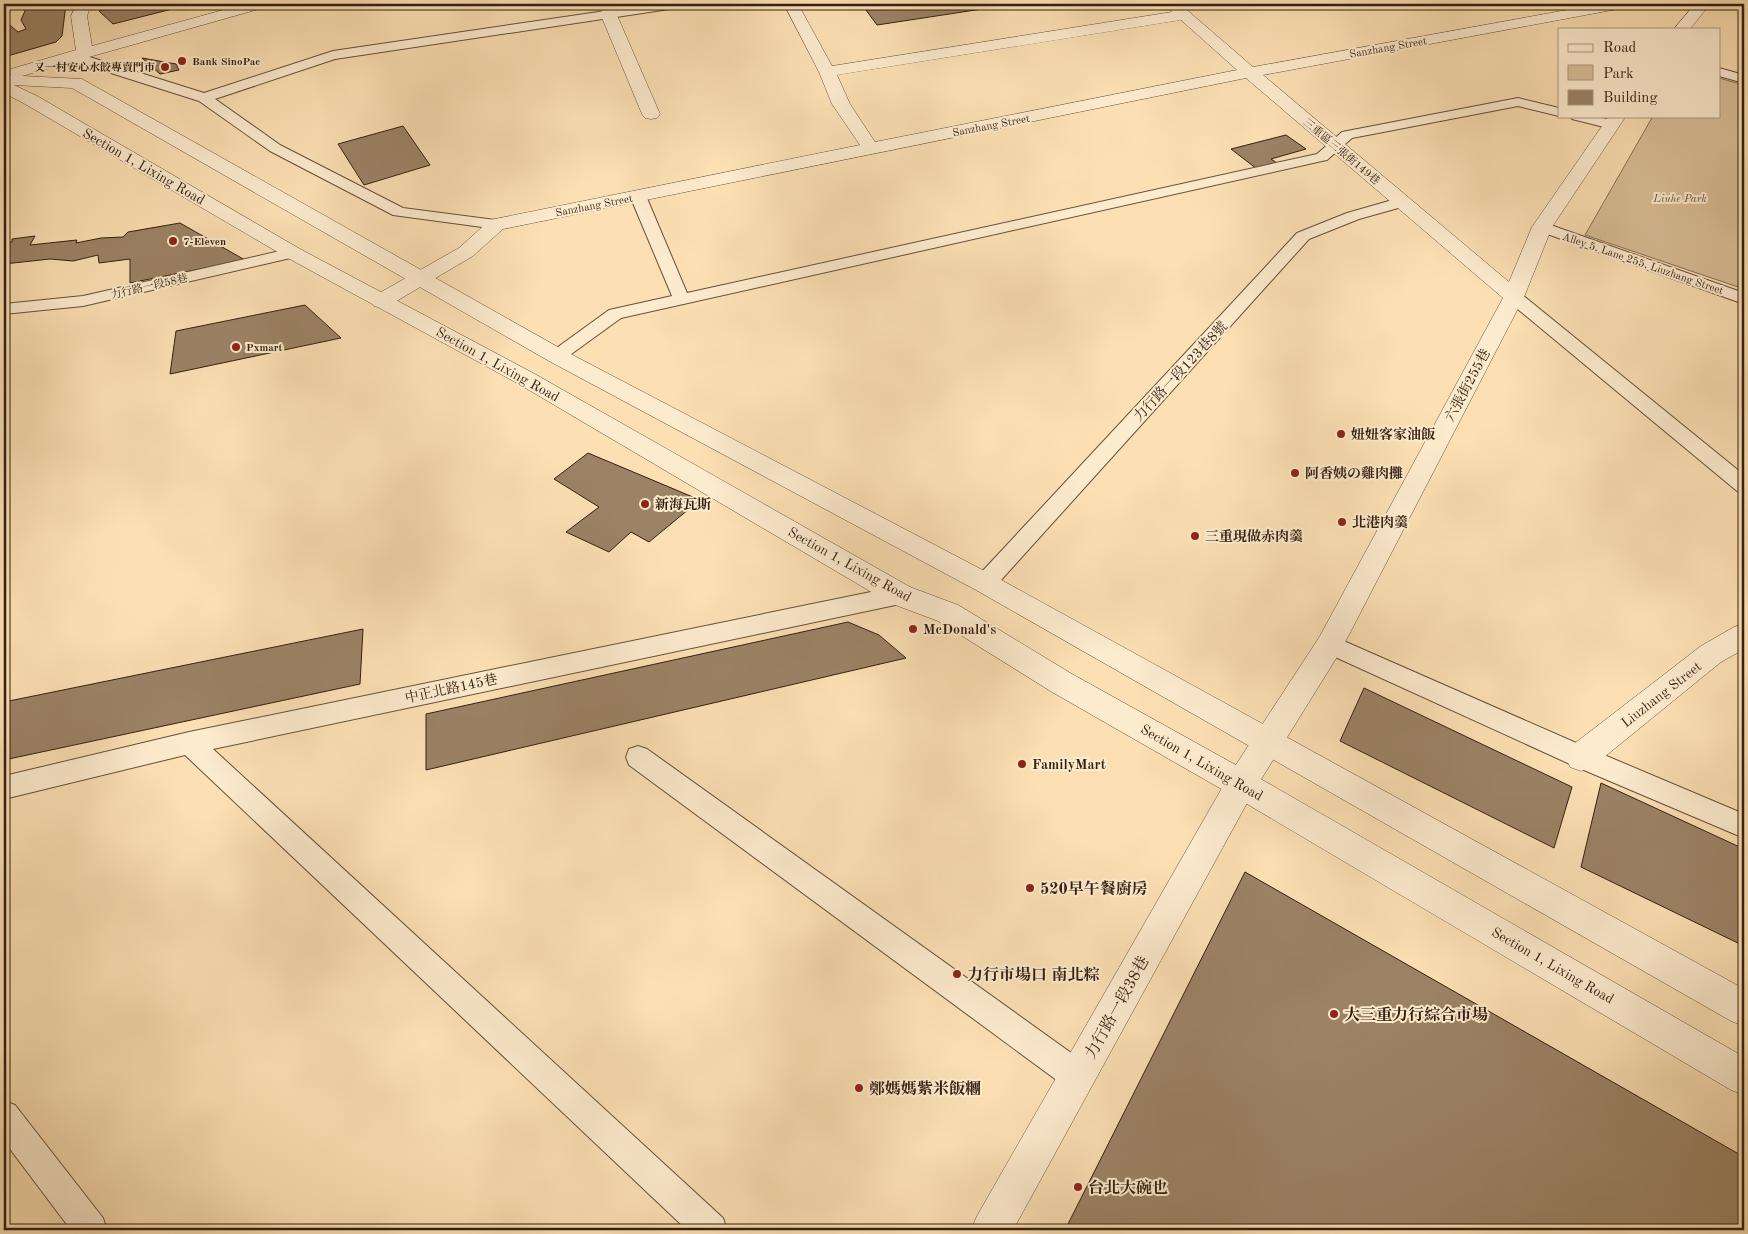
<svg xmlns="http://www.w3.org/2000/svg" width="1748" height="1234" font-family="'Old Standard TT','Noto Serif TC','Noto Serif JP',serif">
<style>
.green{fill:#dabf98;stroke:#866f54}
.building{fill:#9c8366;stroke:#331f11}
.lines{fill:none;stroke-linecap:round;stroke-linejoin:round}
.service-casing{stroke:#654f3a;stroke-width:2}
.minor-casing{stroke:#654f3a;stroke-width:1}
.tertiary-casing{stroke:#654f3a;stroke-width:1}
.service{fill:#fdebce;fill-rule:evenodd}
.minor{fill:#fdebce;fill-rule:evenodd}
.tertiary{fill:#fdebce;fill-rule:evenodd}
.poi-dot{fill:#8f2418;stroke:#fdebce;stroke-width:2}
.labels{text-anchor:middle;stroke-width:4;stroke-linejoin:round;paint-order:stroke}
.far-street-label{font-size:11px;fill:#331f11;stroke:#fdebce}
.far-poi-label{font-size:11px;font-weight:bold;fill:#331f11;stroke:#fdebce;text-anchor:start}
.far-park-label{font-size:11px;font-style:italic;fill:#654f3a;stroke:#fdebce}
.street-label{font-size:14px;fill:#331f11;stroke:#fdebce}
.poi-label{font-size:14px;font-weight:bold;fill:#331f11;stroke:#fdebce;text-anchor:start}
.near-poi-label{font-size:16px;font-weight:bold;fill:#331f11;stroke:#fdebce;text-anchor:start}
.near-street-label{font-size:16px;fill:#331f11;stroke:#fdebce}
</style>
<rect width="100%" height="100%" fill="#fce0b4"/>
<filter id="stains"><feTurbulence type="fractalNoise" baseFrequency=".004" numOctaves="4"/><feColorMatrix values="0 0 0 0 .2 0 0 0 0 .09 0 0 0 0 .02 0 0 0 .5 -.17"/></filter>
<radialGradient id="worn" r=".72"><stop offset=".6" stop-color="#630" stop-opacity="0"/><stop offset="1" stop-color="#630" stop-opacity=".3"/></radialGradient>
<polygon class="green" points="1719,78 1744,85 1744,289 1585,235 1653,116 1719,116"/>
<g class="building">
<polygon points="28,4 66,4 62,36 56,42 4,57 4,20 18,32 26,29 21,20"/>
<polygon points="113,4 192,4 113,24 99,11"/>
<polygon points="877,4 1015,4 877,25 866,10 880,8"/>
<polygon points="142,58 176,64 179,70 160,74"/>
<polygon points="403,126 430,165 364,185 338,144"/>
<polygon points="1286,135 1306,149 1271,159 1277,163 1257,169 1231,149"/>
<polygon points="180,223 245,260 130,283 130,259 99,263 98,255 73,261 50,259 4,264 4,243 12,242 12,239 35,236 30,245 77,240 76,243 101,238 123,237 128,232"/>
<polygon points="305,305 341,338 170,374 176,331"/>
<polygon points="588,453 700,500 649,542 631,532 609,552 566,532 599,507 554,479"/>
<polygon points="848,622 879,635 906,658 426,770 426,714"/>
<polygon points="363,629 360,684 4,760 4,702"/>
<polygon points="1364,688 1572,787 1554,848 1340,741"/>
<polygon points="1601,783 1744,849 1744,946 1581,867"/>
<polygon points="1245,872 1744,1157 1744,1230 1065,1230"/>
</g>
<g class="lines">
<g class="service-casing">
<g id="service">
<polygon points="653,4 682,4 676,8 335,59 215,99 280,145 403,208 503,221 505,224 503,227 497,229 393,215 270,151 199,101 70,60 68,57 75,53 80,54 204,93 333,51"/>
<polygon points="1719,68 1744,75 1744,83 1719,76"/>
<polygon points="1518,98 1559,108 1559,116 1518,106 1352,138 1327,160 1322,161 621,318 563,360 557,362 551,360 548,356 551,352 609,310 672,296 630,196 633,193 643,193 646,196 687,293 1317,154 1342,132"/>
<polygon points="1570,116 1595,116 1617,122 1619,125 1617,128 1612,129 1572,119"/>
<polygon points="1403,197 1409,199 1411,202 1409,205 1359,219 1309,239 993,589 985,592 977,589 974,583 977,577 1297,233 1347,213"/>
<polygon points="1542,222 1744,293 1744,304 1536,230 1534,227 1536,224"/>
<polygon points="293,248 299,250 301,253 299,256 83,306 4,314 4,304 83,296"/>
<polygon points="1514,292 1520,293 1744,475 1744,493 1737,491 1508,301 1505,297 1508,293"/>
<polygon points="900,586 908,589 911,595 908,601 900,604 213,749 723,1218 727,1230 687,1230 185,755 4,799 4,776 189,732"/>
<polygon points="1330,635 1590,749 1744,814 1744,838 1572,765 1322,651 1319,644 1322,637"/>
<polygon points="638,746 647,749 1088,1065 1092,1076 1088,1087 1077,1091 1066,1087 629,765 626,757 629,749"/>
<polygon points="4,1101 15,1105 103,1218 107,1230 71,1230 4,1141"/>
</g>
</g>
<g class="minor-casing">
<g id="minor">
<path d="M 784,4 L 798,4 L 832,66 L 1172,12 L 1164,4 L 1180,4 L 1253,67 L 1600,4 L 1630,4 L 1628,7 L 1623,8 L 1263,75 L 1509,282 L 1532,227 L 1609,116 L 1626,116 L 1552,227 L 1524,297 L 1340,652 L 1252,794 L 1013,1230 L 971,1230 L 977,1216 L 1230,774 L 1320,636 L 1503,298 L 1246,78 L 503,229 L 473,256 L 388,306 L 381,308 L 374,306 L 370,301 L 374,296 L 459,248 L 490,220 L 860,145 L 832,104 L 819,72 ZM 1181,20 L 1237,70 L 875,142 L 850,104 L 837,75 Z"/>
<polygon points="1695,4 1710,4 1690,29 1674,29"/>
<polygon points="608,8 613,10 616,13 660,114 657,118 651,119 645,118 642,114 600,13 603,10"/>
<polygon points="1744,624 1744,649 1721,662 1592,767 1581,771 1570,767 1566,757 1570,747 1701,646 1734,627"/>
</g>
</g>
<g class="tertiary-casing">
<polygon id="tertiary" points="77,4 91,4 87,16 92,46 245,4 268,4 266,7 22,76 82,79 565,351 994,576 1744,989 1744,1026 1731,1021 976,590 549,361 72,88 14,85 37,96 300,249 533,373 910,587 958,605 1072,674 1252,774 1744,1057 1744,1095 1731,1090 1230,794 1052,692 938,621 890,603 517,383 286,257 25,104 4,93 4,75 11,75 9,72 11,69 76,50 71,16"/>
</g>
<use href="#service" class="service"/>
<use href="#minor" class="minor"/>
<use href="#tertiary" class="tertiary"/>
</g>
<g class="poi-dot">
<circle cx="182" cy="61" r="5"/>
<circle cx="165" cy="67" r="5"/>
<circle cx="173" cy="241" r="5"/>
<circle cx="236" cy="347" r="5"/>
<circle cx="1341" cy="434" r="5"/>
<circle cx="1295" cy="473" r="5"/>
<circle cx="645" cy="504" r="5"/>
<circle cx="1342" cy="522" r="5"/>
<circle cx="1195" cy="536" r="5"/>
<circle cx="913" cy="629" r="5"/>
<circle cx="1022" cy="764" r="5"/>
<circle cx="1030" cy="888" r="5"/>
<circle cx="957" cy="974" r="5"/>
<circle cx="1334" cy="1014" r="5"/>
<circle cx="859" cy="1088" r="5"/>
<circle cx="1078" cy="1187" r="5"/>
</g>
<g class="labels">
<g class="far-street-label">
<text transform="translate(1388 47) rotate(-10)" y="4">Sanzhang Street</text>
<text transform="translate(991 125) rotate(-11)" y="4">Sanzhang Street</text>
<text transform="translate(1342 151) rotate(40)" y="4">三重區三張街149巷</text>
<text transform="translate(594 205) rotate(-11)" y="4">Sanzhang Street</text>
<text transform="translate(1643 263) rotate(19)" y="4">Alley 5, Lane 255, Liuzhang Street</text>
<text transform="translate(149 286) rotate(-13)" y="4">力行路一段58巷</text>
</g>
<g class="far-poi-label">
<text x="192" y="65">Bank SinoPac</text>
<text x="155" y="71" text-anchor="end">又一村安心水餃專賣門市</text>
<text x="183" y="245">7-Eleven</text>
<text x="246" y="351">Pxmart</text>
</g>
<g class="far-park-label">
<text x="1680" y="202">Liuhe Park</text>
</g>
<g class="street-label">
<text transform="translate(144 166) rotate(30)" y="5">Section 1, Lixing Road</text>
<text transform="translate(498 364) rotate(29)" y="5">Section 1, Lixing Road</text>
<text transform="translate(1180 371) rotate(-47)" y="5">力行路一段123巷8號</text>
<text transform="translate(1467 385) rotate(-62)" y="5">六張街255巷</text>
<text transform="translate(850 564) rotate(29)" y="5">Section 1, Lixing Road</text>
<text transform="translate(451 688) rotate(-12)" y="5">中正北路145巷</text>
<text transform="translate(1661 694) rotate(-38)" y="5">Liuzhang Street</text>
<text transform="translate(1202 762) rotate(30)" y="5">Section 1, Lixing Road</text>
<text transform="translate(1553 965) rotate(30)" y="5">Section 1, Lixing Road</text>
</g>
<g class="poi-label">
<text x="1351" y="439">妞妞客家油飯</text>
<text x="1305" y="478">阿香姨の雞肉攤</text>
<text x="655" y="509">新海瓦斯</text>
<text x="1352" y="527">北港肉羹</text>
<text x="1205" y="541">三重現做赤肉羹</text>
<text x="923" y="634">McDonald's</text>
<text x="1032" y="769">FamilyMart</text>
</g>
<g class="near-poi-label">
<text x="1040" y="894">520早午餐廚房</text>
<text x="967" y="980">力行市場口 南北粽</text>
<text x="1344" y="1020">大三重力行綜合市場</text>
<text x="869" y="1094">鄭媽媽紫米飯糰</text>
<text x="1088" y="1193">台北大碗也</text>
</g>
<g class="near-street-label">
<text transform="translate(1116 1007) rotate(-61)" y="6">力行路一段38巷</text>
</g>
</g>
<rect width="1748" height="1234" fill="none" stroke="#fce0b4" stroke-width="20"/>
<rect x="5" y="5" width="1738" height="1224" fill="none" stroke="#331f11" stroke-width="2.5"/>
<rect x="10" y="10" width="1728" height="1214" fill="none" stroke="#331f11"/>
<rect x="1558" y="28" width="162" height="90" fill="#fdebce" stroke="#ac9982"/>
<rect x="1568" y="44" width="25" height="8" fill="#fdebce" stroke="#ac9982"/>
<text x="1603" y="52" font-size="15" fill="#331f11">Road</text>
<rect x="1568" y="65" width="25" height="15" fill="#dabf98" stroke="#ac9982"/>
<text x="1603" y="78" font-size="15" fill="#331f11">Park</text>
<rect x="1568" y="90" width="25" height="15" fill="#9c8366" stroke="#ac9982"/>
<text x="1603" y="102" font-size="15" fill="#331f11">Building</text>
<rect width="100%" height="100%" filter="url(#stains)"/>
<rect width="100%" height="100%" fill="url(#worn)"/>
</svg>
